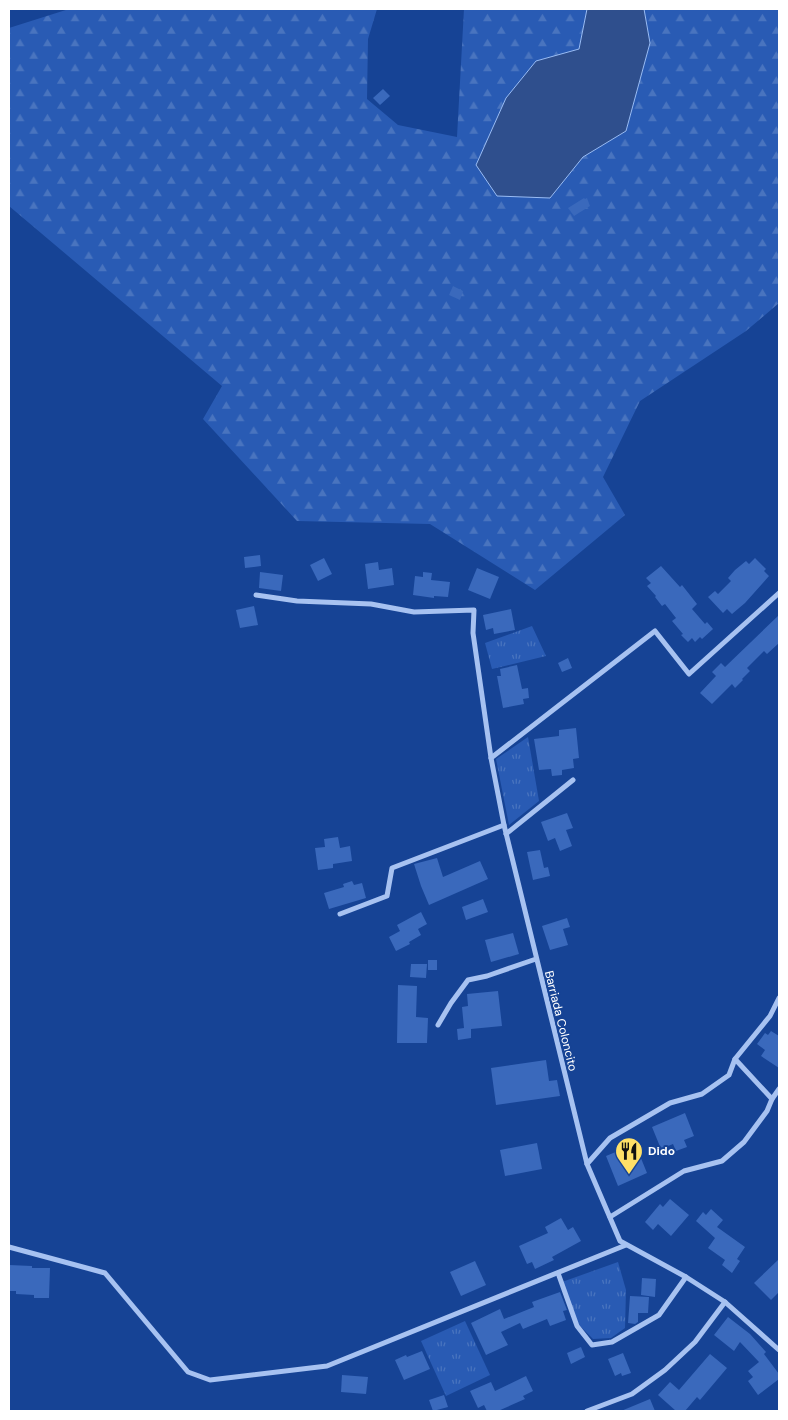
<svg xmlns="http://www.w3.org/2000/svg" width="788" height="1420" font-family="'DM Sans',sans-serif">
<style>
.grass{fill:url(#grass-tufts)}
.forest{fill:url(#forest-firs)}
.water{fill:#2f4f8d;stroke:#99bcf4}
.building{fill:#3a69bc}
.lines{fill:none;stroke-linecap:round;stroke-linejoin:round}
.street{stroke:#a7c2f1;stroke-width:5}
.labels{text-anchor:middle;stroke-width:4;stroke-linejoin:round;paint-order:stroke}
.street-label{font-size:12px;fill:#fff;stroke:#164395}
.poi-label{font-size:12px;font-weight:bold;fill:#fff;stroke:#164395;text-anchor:start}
</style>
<defs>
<pattern id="grass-tufts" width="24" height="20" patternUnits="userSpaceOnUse" patternTransform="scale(1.25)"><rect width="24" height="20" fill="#295bb4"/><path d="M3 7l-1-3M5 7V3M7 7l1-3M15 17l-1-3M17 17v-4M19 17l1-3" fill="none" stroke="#4974bf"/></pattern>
<pattern id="forest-firs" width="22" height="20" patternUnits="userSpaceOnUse" patternTransform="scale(1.25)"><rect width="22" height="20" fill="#295bb4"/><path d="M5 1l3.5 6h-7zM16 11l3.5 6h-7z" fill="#4974bf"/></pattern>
</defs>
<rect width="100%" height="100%" fill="#164395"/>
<g class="grass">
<polygon points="532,626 546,656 492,669 485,643"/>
<polygon points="528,737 539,801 509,825 496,759"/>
<polygon points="618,1262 626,1290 625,1328 611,1338 593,1339 579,1325 562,1282"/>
<polygon points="465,1321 490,1375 446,1396 421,1341"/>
</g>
<polygon class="forest" points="69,9 377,9 368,39 367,99 398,125 457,137 464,9 587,9 579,50 536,61 550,198 583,157 626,131 650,43 644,9 779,9 779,303 746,331 640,401 603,477 625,515 535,590 430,524 297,521 203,419 222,386 9,206 9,28"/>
<polygon class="water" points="587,9 644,9 650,43 626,131 583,157 550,198 497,196 476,165 506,98 536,61 579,49"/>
<g class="building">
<polygon points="383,89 390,96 380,105 373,98"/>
<polygon points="584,198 585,199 587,198 590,206 574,216 568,208"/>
<polygon points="453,286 463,291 460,300 449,295"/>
<polygon points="260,555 261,566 245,568 244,557"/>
<polygon points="324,558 332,574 318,581 310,565"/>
<polygon points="755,558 766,569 764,571 769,576 745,603 732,614 727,609 723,613 708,597 715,591 718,594 731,581 728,578 735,570 746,561 749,564"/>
<polygon points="378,562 379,570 392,568 394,585 368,589 365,564"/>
<polygon points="661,566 680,587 682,585 697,604 692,609 705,624 707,622 713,629 702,639 700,637 695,642 692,638 688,642 681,635 683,634 672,621 676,618 665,604 662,606 655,597 656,596 647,586 651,583 646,578"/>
<polygon points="477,568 499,577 490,599 468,590"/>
<polygon points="260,572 283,575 281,591 259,588"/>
<polygon points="423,572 432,573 431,580 450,582 448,597 434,596 434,598 413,595 415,576 423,577"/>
<polygon points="254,606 258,625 240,628 236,610"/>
<polygon points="511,609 515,630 494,634 493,628 486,630 483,615"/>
<polygon points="779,615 779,643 767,654 764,651 747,668 750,671 742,679 743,680 735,688 732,684 712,704 700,693 716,676 712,672 721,663 725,667"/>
<polygon points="568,658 572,668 562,672 558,663"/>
<polygon points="517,665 522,689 528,688 529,698 523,699 524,704 503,708 497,676 501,676 500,669"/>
<polygon points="576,728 579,758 573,759 574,768 562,770 562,775 552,776 551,769 539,770 534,739 559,736 559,730"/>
<polygon points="567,813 573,828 566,830 572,846 560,851 555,838 548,841 541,822"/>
<polygon points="338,837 340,848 350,846 352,861 333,864 333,868 318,870 315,848 325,847 324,839"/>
<polygon points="540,850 544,868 548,867 550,876 533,880 527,852"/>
<polygon points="437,858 443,877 480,861 488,879 429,905 421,886 414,864"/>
<polygon points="352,881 354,885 362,883 366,898 329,909 324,893 344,887 343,884"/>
<polygon points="483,899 488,912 466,920 462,907"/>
<polygon points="421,912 427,924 418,929 421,935 409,942 410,944 396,951 389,937 400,931 397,925"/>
<polygon points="567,918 570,927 563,929 568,945 550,950 542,926"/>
<polygon points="513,933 519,954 491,962 485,940"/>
<rect x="428" y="960" width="9" height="10"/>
<polygon points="411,964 427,964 426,978 410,977"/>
<polygon points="398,985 417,986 416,1017 428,1018 427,1043 397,1043"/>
<polygon points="498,991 502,1026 471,1029 471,1038 458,1040 457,1029 464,1028 462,1007 468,1006 467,994"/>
<polygon points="771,1031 779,1036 779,1068 761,1056 765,1050 757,1044 765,1033 768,1035"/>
<polygon points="546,1060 549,1081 557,1080 560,1096 496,1105 491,1068"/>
<polygon points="685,1113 694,1136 684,1140 687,1147 676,1151 673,1144 661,1149 652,1127"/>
<polygon points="537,1143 542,1169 505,1176 500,1150"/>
<polygon points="630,1146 631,1149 636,1146 647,1173 618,1186 606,1156"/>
<polygon points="670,1199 689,1215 671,1236 658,1224 653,1230 645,1222 660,1204 663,1207"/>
<polygon points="711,1209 723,1220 717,1227 745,1247 737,1259 740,1261 732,1273 722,1265 725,1260 708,1248 715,1238 696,1221 703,1212 706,1215"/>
<polygon points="561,1218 568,1230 573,1227 581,1241 552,1257 554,1260 535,1269 532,1262 527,1264 519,1246 548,1233 545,1227"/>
<polygon points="779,1259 779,1292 771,1300 754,1283"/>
<polygon points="475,1261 486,1285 461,1296 450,1272"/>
<polygon points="9,1265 32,1266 32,1268 50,1268 49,1298 34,1298 34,1295 16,1294 16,1291 9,1291"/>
<polygon points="642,1278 656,1279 655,1297 641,1295"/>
<polygon points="560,1292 567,1310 563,1311 566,1320 550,1326 547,1319 523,1329 520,1323 501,1332 508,1345 486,1355 471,1323 500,1309 504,1319 534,1307 532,1302"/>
<polygon points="630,1296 649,1297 648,1313 638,1313 638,1322 635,1324 628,1323"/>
<polygon points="728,1317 750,1334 766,1352 764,1354 779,1374 779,1379 758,1395 748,1381 753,1377 748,1371 759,1362 740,1342 734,1351 714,1335"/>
<polygon points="581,1347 585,1357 571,1364 567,1353"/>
<polygon points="422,1351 430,1369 404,1380 395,1360 406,1355 407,1357"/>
<polygon points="623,1353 631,1373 622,1376 621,1373 615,1376 608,1359"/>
<polygon points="710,1354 727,1368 700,1400 697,1397 685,1411 676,1411 658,1395 670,1382 679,1390"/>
<polygon points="342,1375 368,1377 366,1394 341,1392"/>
<polygon points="526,1376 533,1391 523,1396 525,1399 498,1411 487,1411 484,1405 478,1408 470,1391 491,1382 495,1391"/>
<polygon points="444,1395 448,1407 433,1411 429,1400"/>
<polygon points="650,1399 655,1411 621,1411"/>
</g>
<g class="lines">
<g class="street">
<polyline points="256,595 297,601 371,604 414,612 474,610 473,633 491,758 504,825 587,1164 620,1241 686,1277 725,1302 779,1350"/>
<polyline points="491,758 655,631 689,674 779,593"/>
<polyline points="506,834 573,780"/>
<polyline points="340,914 387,896 392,868 504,825"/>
<polyline points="438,1025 451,1003 468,980 487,976 536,959"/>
<polyline points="772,1099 779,1089"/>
<polyline points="587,1164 610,1138 670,1103 702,1094 729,1075 735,1059 770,1016 779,998"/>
<polyline points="610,1217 684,1171 722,1161 744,1142 767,1111 772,1099 735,1059"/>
<polyline points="9,1247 105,1273 188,1372 210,1380 327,1366 626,1245"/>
<polyline points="558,1273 577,1326 592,1345 612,1342 659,1315 686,1277"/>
<polyline points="587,1411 632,1394 665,1370 695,1342 725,1302"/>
</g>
</g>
<defs>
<g id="restaurant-pin" transform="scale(1.4375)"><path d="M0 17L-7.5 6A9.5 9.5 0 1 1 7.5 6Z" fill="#ffe067" stroke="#164395"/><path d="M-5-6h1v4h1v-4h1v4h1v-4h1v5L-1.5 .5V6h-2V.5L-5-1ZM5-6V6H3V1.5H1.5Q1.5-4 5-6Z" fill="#111"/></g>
</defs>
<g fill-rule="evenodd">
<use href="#restaurant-pin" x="629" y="1151"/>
</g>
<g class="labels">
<g class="street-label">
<text transform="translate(561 1021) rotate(76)" y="4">Barriada Coloncito</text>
</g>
<g class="poi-label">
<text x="648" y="1155">Dido</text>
</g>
</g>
<rect width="788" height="1420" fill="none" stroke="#ffffff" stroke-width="20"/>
</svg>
